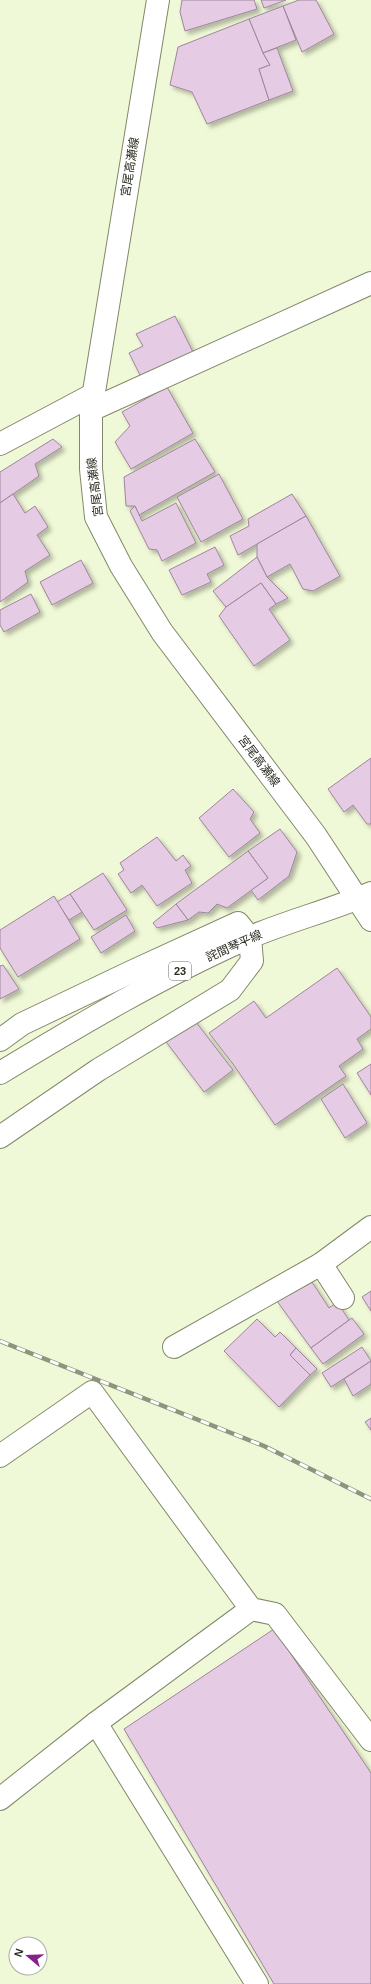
<svg xmlns="http://www.w3.org/2000/svg" width="371" height="1984" font-family="Helvetica,'Noto Sans JP',sans-serif">
<style>
.building{fill:#e6cbe5;stroke:#9e859c;filter:url(#shadow)}
.lines{fill:none;stroke-linecap:round;stroke-linejoin:round}
.street-casing{stroke:#81886a;stroke-width:24}
.secondary-casing{stroke:#81886a;stroke-width:24}
.primary-casing{stroke:#81886a;stroke-width:24}
.street{stroke:#fff;stroke-width:22}
.secondary{stroke:#fff;stroke-width:22}
.primary{stroke:#fff;stroke-width:22}
.rail-casing{stroke:#8e947d;stroke-width:4.5}
.rail{stroke:#fff;stroke-width:3;stroke-dasharray:9;stroke-linecap:butt}
.labels{text-anchor:middle;stroke-width:4;stroke-linejoin:round;paint-order:stroke}
.shield{fill:#fff;stroke:#6b6d64;stroke-width:1}
.shield-label{font-size:11px;font-weight:bold;fill:#2b2e22}
.street-label{font-size:12px;fill:#2b2e22;stroke:#fff}
</style>
<defs>
<filter id="shadow"><feDropShadow dx="3.5" dy="3.5" stdDeviation="2" flood-color="#0004"/></filter>
</defs>
<rect width="100%" height="100%" fill="#f0f9d7"/>
<g class="building">
<polygon points="182,0 254,0 257,9 185,31 180,12"/>
<polygon points="261,0 286,0 264,8"/>
<polygon points="299,0 316,0 334,34 302,52 283,6"/>
<polygon points="283,6 296,40 263,53 249,19"/>
<polygon points="249,19 263,53 270,65 259,69 269,100 207,124 192,92 170,85 178,47"/>
<polygon points="277,48 293,91 269,100 259,69 270,65 263,53"/>
<polygon points="175,316 193,352 141,377 129,353 143,346 136,334"/>
<polygon points="167,387 193,433 131,469 115,442 130,426 122,412"/>
<polygon points="53,439 62,447 35,464 39,476 0,503 0,472"/>
<polygon points="195,439 215,472 139,515 135,506 126,506 124,477"/>
<polygon points="219,474 243,519 201,542 177,497"/>
<polygon points="13,494 25,513 35,506 48,527 37,535 50,555 25,571 28,582 0,602 0,503"/>
<polygon points="292,494 306,516 238,555 230,536 249,526 248,519"/>
<polygon points="176,503 196,543 162,561 157,550 149,549 130,511 135,506 142,521"/>
<polygon points="306,516 340,576 313,591 303,589 290,564 267,577 257,557 257,544"/>
<polygon points="215,547 224,565 207,574 211,582 182,595 169,570"/>
<polygon points="257,557 267,577 288,598 276,604 261,583 226,607 213,591"/>
<polygon points="81,560 93,583 52,605 40,582"/>
<polygon points="261,583 276,604 269,609 290,640 254,666 219,616 226,607"/>
<polygon points="31,594 40,612 4,632 0,625 0,610"/>
<polygon points="371,758 371,824 367,824 353,805 344,812 328,789"/>
<polygon points="233,789 254,812 250,819 260,833 229,857 199,818"/>
<polygon points="280,829 297,852 289,876 258,900 251,890 268,878 248,851"/>
<polygon points="157,837 176,861 183,855 191,866 185,870 192,883 157,906 142,885 131,893 118,874 124,870 120,863"/>
<polygon points="248,851 268,878 227,908 217,904 208,913 199,912 188,920 176,904"/>
<polygon points="103,873 127,910 94,930 70,894"/>
<polygon points="70,894 82,912 69,920 57,902"/>
<polygon points="54,896 80,939 18,977 0,948 0,930"/>
<polygon points="176,904 188,920 157,928 153,923"/>
<polygon points="126,915 135,931 101,953 91,937"/>
<polygon points="3,965 19,989 0,999 0,966"/>
<polygon points="337,968 371,1017 371,1029 357,1039 363,1049 339,1066 346,1076 275,1125 233,1064 209,1033 254,1001 266,1018"/>
<polygon points="192,1017 233,1070 204,1092 164,1039"/>
<polygon points="371,1064 371,1095 357,1073"/>
<polygon points="343,1084 367,1123 345,1138 321,1099"/>
<polygon points="310,1279 329,1308 337,1302 349,1320 311,1348 277,1301"/>
<polygon points="371,1291 371,1311 362,1297"/>
<polygon points="352,1318 364,1334 323,1364 311,1348"/>
<polygon points="257,1319 275,1337 280,1332 296,1348 290,1355 310,1375 279,1407 224,1351"/>
<polygon points="362,1347 371,1361 331,1387 322,1373"/>
<polygon points="296,1348 317,1369 310,1375 290,1355"/>
<polygon points="371,1361 371,1384 353,1396 344,1379"/>
<polygon points="371,1418 371,1430 365,1422"/>
<polygon points="274,1629 371,1773 371,1984 274,1984 124,1729"/>
</g>
<g class="lines">
<g class="street-casing">
<g id="street">
<polyline points="91,410 371,283"/>
<polyline points="0,444 94,394"/>
<polyline points="0,1040 22,1024 131,972 238,923 250,938 252,961 230,990 98,1070 0,1137"/>
<polyline points="321,1264 343,1298"/>
<polyline points="174,1347 321,1264 371,1227"/>
<polyline points="0,1456 92,1392 251,1609 275,1614 371,1740"/>
<polyline points="96,1723 257,1984"/>
<polyline points="0,1799 96,1723 251,1609"/>
</g>
</g>
<g class="secondary-casing">
<polyline id="secondary" points="158,0 91,410 91,469 96,517 121,566 162,632 316,836 371,920"/>
</g>
<g class="primary-casing">
<path id="primary" d="M 0,1073 C 81,1024 162,976 248,938 C 288,921 331,910 371,893"/>
</g>
<use href="#street" class="street"/>
<use href="#secondary" class="secondary"/>
<use href="#primary" class="primary"/>
<g class="rail-casing">
<polyline id="rail" points="0,1341 264,1446 371,1499"/>
</g>
<use href="#rail" class="rail"/>
</g>
<g class="labels">
<rect class="shield" x="169" y="962" width="22" height="18" rx="3"/>
<g class="shield-label">
<text x="180" y="975">23</text>
</g>
<g class="street-label">
<text transform="translate(130 167) rotate(-81)" y="4">宮尾高瀬線</text>
<text transform="translate(95 487) rotate(-97)" y="4">宮尾高瀬線</text>
<text transform="translate(259 761) rotate(53)" y="4">宮尾高瀬線</text>
<text transform="translate(234 946) rotate(-24)" y="4">詫間琴平線</text>
</g>
</g>
<g transform="translate(28 1956) rotate(289)"><circle r="19" fill="#ffffff" stroke="#aaaba7"/>
<path d="M0-3L7 15L0 10L-7 15Z" fill="#872188"/>
<text y="-6" font-size="11" font-weight="bold" text-anchor="middle" fill="#2b2e22">N</text>
</g>
</svg>
